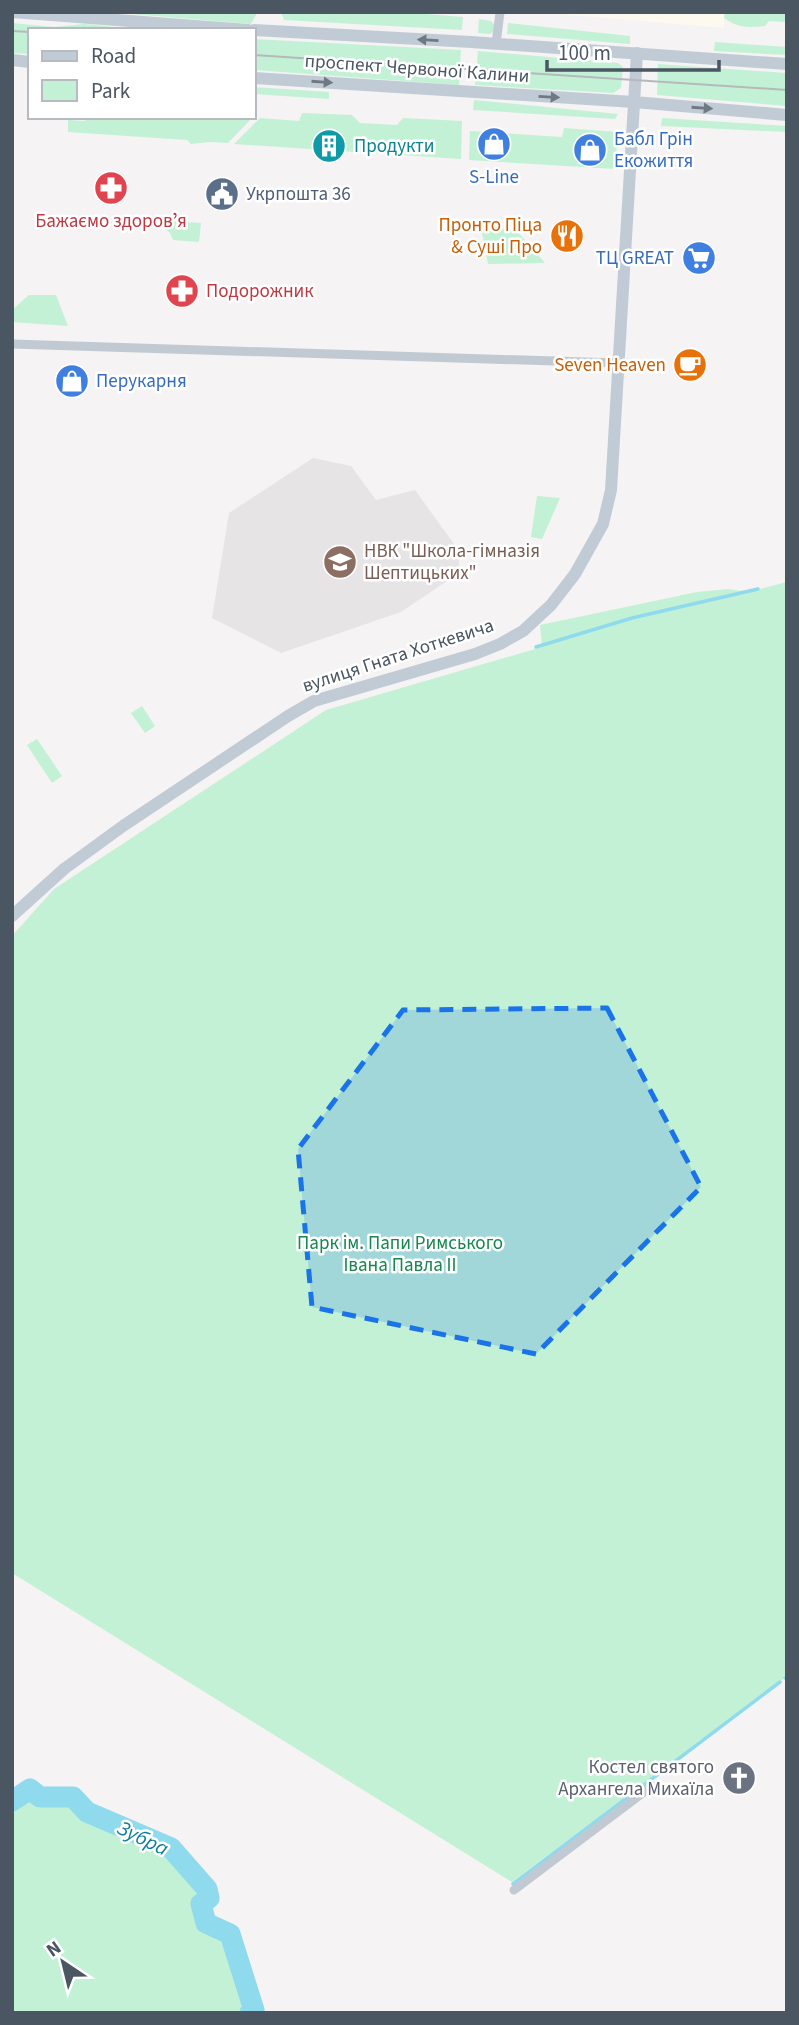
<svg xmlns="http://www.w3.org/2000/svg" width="799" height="2025" viewBox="0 0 799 2025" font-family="'Source Sans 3',sans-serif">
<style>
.commercial{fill:#fdf9ef}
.education{fill:#e6e4e5}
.green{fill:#c3f1d5}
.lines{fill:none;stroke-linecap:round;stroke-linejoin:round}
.stream{stroke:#90daee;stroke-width:3.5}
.river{stroke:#90daee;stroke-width:21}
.street{stroke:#c1cad2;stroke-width:9}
.secondary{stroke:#c1cbd6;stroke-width:12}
.tram{stroke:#b5b8bd;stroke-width:2}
.oneway{fill:#6e7984}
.marked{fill:#1a73e8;fill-opacity:0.2;stroke:#1a73e8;stroke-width:5;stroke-dasharray:14 9;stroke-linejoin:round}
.labels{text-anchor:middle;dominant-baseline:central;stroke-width:5;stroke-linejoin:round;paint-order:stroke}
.street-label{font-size:19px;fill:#4a5661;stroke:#fff}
.shop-label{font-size:19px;fill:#366cbe;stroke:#fff;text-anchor:start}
.culture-label{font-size:19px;fill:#0d838f;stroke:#fff;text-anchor:start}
.service-label{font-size:19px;fill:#4e5e75;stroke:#fff;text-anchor:start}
.health-label{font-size:19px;fill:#be3a42;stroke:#fff}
.food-label{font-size:19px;fill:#c56008;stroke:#fff;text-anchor:end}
.education-label{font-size:19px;fill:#785e54;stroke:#fff;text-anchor:start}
.park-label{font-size:19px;fill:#17864f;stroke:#fff}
.worship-label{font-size:19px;fill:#5b616d;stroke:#fff;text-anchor:end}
.water-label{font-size:21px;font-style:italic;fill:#0c7c9b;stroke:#fff}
</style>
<rect width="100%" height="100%" fill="#f5f3f3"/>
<!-- commercial -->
<path class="commercial" d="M536 12H724V28Z"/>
<!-- education -->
<path class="education" d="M313 458 351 466 376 500 415 490 459 551V573L401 612 281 653 212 618 229 513Z"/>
<!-- green -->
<g class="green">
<path d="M108 12H256V15L251 24Z"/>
<path d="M281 12H402L463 17 462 30 284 20Z"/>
<path d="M725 12H787V22L769 21 765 26C748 28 738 28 724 18Z"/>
<path d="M479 19 491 21 494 24V31L490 34 478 33Z"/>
<path d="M12 23 54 27 84 24 149 30H30V54L12 53Z"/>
<path d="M508 23 630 36V44L507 34Z"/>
<path d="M254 39 461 50 459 85 254 70Z"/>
<path d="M715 42 787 47V55L714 51Z"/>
<path d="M478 51 618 63 623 67 621 88 613 93 475 85Z"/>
<path d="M658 64 787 73V106L657 95Z"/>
<path d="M254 87 329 92V99L254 94Z"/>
<path d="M474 100 618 114 615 119 473 110Z"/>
<path d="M302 113 352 115 360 123 397 125 403 118 462 121 461 159 234 144 260 118 299 121Z"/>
<path d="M85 117H253L228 143 210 142 191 144 187 140 68 132V120L85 121Z"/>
<path d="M662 118 787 126V132L661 126Z"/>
<path d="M564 128 618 132 615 169 469 160 470 131 562 137Z"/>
<path d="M164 221 201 223 199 242 173 240 170 233 164 228Z"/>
<path d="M481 228 516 230 545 263 488 264Z"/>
<path d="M29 295H56L68 326 12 322V310Z"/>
<path d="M537 496 560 498 542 539 531 537Z"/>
<path d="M787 582V1676L512 1882 12 1573V936L54 889 326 710 542 647 540 625 697 592 728 589 748 592Z"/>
<path d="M142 706 155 726 145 733 131 713Z"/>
<path d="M37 739 62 776 52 783 27 745Z"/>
<path d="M30 1789 40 1797H73L87 1812 171 1848 207 1889 209 1898 201 1904 206 1923 230 1934 254 2010 250 2013H12V1801Z"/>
</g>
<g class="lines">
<!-- stream -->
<g class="stream">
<path d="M536 647 632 618 758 589"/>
<path d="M785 1678 787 1677"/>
<path d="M513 1884 780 1682"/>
</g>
<!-- river -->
<path class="river" d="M12 1801 30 1789 40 1797H73L87 1812 171 1848 207 1889 209 1898 201 1904 206 1923 230 1934 254 2010 250 2013"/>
<!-- street -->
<g class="street">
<path d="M496 44 500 12"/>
<path d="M12 344 617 363"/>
<path d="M514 1890 652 1786"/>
</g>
<!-- secondary -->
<g class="secondary">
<path d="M12 12 248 30"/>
<path d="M254 30 471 42 787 64"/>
<path d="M12 60 30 62"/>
<path d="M254 78 634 102 787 115"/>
<path d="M12 916 64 869 123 826 288 716 314 701 475 654 500 644 523 631 551 605 575 574 603 524 611 490 637 53"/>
</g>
<!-- tram -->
<g class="tram">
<path d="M12 31 30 32"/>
<path d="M254 55 787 90"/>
</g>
</g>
<!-- one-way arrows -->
<defs><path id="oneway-solid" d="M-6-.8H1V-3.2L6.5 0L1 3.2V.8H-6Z" transform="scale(1.75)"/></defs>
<g class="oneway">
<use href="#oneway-solid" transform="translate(428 40) rotate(-177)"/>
<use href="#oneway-solid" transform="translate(322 82) rotate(4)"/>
<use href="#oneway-solid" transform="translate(549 97) rotate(3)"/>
<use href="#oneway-solid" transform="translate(702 108) rotate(4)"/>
</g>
<!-- marked area -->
<path class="marked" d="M607 1008 701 1187 536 1354 312 1307 298 1149 403 1010Z"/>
<!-- icons -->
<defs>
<g id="shop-disc" transform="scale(1.75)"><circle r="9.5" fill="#3f7fe0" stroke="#fff"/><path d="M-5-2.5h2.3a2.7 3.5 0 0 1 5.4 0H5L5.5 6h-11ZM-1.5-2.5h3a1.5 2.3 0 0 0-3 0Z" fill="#fff"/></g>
<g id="building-disc" transform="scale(1.75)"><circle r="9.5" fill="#0f9aa8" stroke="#fff"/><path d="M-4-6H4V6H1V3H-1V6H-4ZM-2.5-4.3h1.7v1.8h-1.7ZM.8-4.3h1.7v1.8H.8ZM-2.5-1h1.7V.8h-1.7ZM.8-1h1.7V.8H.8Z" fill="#fff"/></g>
<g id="pharmacy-disc" transform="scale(1.75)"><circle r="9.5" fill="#e0444e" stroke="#fff"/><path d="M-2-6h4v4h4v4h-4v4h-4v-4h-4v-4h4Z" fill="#fff"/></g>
<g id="civic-disc" transform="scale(1.75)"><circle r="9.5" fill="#5c6f8a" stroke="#fff"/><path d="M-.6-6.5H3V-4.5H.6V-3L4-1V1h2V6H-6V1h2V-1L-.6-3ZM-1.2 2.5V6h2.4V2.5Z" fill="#fff"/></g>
<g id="restaurant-disc" transform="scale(1.75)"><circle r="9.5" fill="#e8710a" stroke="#fff"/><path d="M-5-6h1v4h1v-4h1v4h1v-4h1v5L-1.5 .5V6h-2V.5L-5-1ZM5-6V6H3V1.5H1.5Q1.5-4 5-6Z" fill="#fff"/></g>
<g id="supermarket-disc" transform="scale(1.75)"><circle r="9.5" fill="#3f7fe0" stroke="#fff"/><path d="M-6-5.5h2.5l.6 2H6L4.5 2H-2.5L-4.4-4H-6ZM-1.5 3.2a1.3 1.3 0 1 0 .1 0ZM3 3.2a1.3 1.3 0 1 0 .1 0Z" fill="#fff"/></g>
<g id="cafe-disc" transform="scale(1.75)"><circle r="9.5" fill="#e8710a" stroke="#fff"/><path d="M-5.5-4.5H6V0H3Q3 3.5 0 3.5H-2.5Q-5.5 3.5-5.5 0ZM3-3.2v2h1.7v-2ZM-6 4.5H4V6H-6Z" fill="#fff"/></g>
<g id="school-disc" transform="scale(1.75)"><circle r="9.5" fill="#8d6e63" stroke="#fff"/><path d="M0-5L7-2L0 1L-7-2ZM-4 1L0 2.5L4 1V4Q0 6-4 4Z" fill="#fff"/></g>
<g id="church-disc" transform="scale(1.75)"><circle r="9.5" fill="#6b7280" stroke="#fff"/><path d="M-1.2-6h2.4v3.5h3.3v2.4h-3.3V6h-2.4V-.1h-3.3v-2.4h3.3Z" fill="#fff"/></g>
</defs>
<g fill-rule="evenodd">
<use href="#shop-disc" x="494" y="144"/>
<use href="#building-disc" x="329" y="146"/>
<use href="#shop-disc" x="590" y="150"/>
<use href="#pharmacy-disc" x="111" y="188"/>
<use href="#civic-disc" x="222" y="194"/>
<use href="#restaurant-disc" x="567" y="236"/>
<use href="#supermarket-disc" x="699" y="258"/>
<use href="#pharmacy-disc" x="182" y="291"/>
<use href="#cafe-disc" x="690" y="365"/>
<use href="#shop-disc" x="72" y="381"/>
<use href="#school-disc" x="340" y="562"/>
<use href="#church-disc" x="739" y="1778"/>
</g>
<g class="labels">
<!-- street labels -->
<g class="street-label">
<text transform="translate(417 69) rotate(4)">проспект Червоної Калини</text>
<text transform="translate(398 656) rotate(-18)">вулиця Гната Хоткевича</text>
</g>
<!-- shop labels -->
<g class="shop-label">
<text x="614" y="139">Бабл Грін<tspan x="614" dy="22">Eкожиття</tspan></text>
<text x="494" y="177" text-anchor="middle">S-Line</text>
<text x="674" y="258" text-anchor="end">ТЦ GREAT</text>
<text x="96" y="381">Перукарня</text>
</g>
<!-- culture labels -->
<g class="culture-label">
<text x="354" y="146">Продукти</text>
</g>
<!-- service labels -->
<g class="service-label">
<text x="246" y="194">Укрпошта 36</text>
</g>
<!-- health labels -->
<g class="health-label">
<text x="111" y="221">Бажаємо здоровʼя</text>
<text x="206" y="291" text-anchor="start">Подорожник</text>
</g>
<!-- food labels -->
<g class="food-label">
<text x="542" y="225">Пронто Піца<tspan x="542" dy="22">&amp; Суші Про</tspan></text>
<text x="666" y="365">Seven Heaven</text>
</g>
<!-- education labels -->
<g class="education-label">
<text x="364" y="551">НВК "Школа-гімназія<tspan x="364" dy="22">Шептицьких"</tspan></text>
</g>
<!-- park labels -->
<g class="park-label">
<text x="400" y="1243">Парк ім. Папи Римського<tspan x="400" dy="22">Івана Павла ІІ</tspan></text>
</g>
<!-- worship labels -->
<g class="worship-label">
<text x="714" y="1767">Костел святого<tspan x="714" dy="22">Архангела Михаїла</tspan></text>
</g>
<!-- water labels -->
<g class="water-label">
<text transform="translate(143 1838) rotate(26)">Зубра</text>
</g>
</g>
<!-- border -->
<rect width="799" height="2025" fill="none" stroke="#4a5661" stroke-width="28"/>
<!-- legend -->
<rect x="28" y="28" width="228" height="91" fill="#ffffff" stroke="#b7bbc0" stroke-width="2"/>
<rect x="42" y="51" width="35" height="10" fill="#c1cbd6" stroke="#b7bbc0" stroke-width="2"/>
<text x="91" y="63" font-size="21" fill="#4a5661">Road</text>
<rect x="42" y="80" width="35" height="21" fill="#c3f1d5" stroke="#b7bbc0" stroke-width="2"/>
<text x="91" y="98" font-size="21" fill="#4a5661">Park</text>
<!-- north arrow -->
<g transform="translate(63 1962) rotate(325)" stroke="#ffffff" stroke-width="5" paint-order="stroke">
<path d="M0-5L12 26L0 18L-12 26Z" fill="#4a5661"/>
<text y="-10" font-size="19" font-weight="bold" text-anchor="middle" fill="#4a5661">N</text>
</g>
<!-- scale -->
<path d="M547 60v10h172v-10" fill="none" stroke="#4a5661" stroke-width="3.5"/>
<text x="558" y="60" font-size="21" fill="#4a5661" stroke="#ffffff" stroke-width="5" paint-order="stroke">100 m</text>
</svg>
